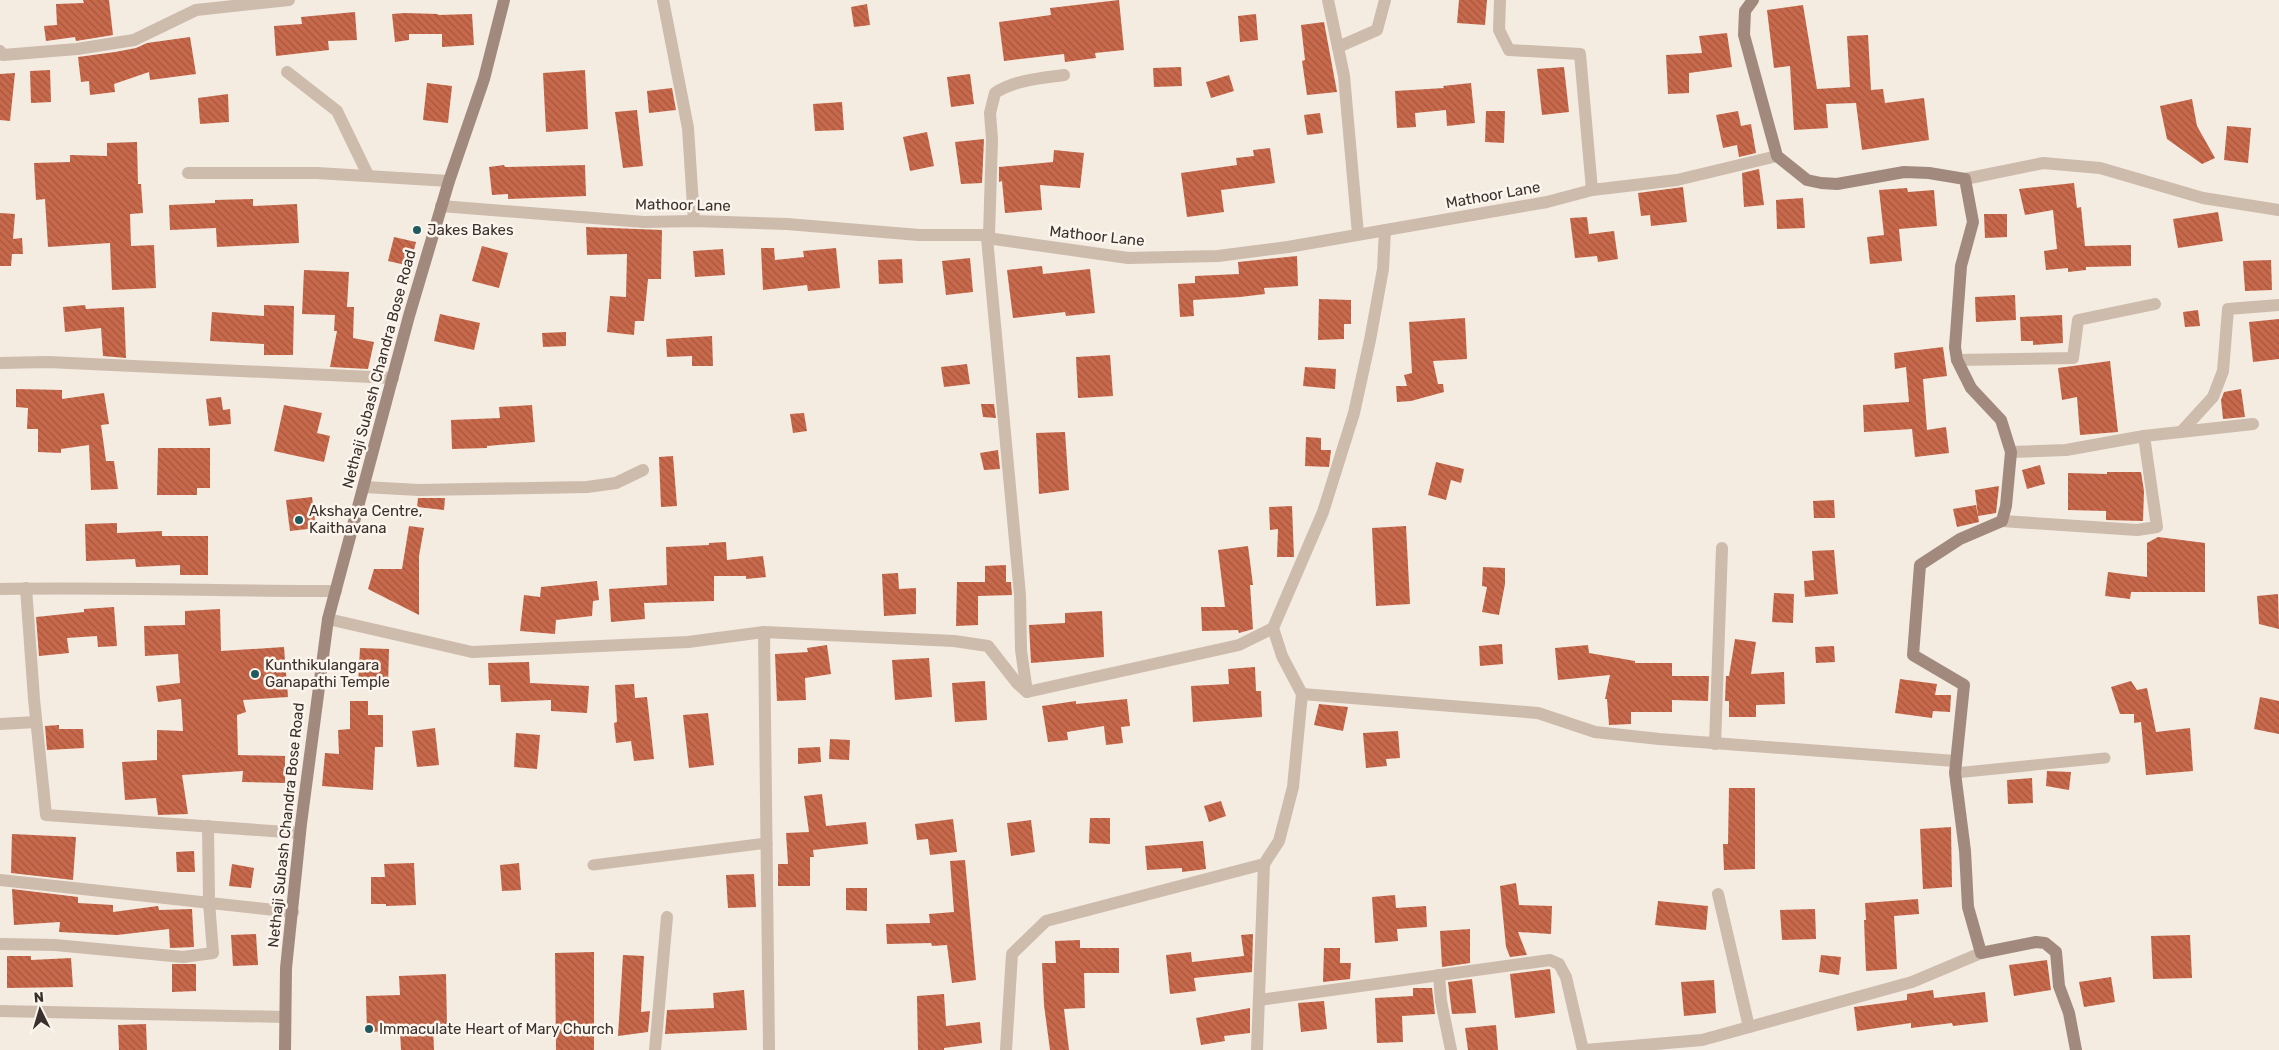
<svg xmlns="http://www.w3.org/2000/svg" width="2279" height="1050" viewBox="0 0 2279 1050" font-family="Rubik,sans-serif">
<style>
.building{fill:url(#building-back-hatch)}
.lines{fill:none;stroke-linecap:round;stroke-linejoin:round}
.lane{stroke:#cdbbac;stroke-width:11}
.street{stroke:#cdbbac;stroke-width:12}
.secondary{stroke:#a18a7d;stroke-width:12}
.poi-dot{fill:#1f5a5e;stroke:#fbf5ee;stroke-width:2}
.labels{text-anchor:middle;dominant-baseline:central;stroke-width:5;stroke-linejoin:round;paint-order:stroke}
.street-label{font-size:15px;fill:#3b302b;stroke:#fbf5ee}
.poi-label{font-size:15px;fill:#3b302b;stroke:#fbf5ee;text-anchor:start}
</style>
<defs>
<pattern id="building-back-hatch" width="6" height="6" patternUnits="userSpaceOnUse" patternTransform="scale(1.25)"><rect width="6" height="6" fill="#c8694b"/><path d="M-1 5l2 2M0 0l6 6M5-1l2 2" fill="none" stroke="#a4573f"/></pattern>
</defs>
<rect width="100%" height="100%" fill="#f4ebe1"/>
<!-- building -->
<g class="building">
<path d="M83 0H109L113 35 76 41 75 37 46 41 44 26 57 25 56 4 84 3Z"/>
<path d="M1119 0 1124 50 1095 53 1096 58 1065 62 1064 54 1004 61 999 22 1051 15 1050 8Z"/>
<path d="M1459 0H1487L1485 25 1457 23Z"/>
<path d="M867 4 870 25 854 27 851 7Z"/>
<path d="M1803 5 1817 89 1850 87 1847 36 1868 35 1871 90 1883 89 1885 103 1924 98 1929 140 1862 150 1856 103 1826 104 1828 128 1794 130 1790 66 1774 68 1767 10Z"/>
<path d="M355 12 357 40 328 41 329 50 276 56 274 26 302 24 301 17Z"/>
<path d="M405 13 438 14V15L472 14 474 45 442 47V34H409V40L395 42 392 14Z"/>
<path d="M1256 14 1258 40 1240 42 1238 16Z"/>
<path d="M1324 22 1337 92 1307 95 1302 61 1305 60 1301 25Z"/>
<path d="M1727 33 1732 67 1689 73V93L1668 94 1666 55 1702 53 1699 36Z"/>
<path d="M190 37 196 74 150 80 149 72 114 84 115 92 90 95 89 81 81 82 78 57 115 52 136 48 147 43Z"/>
<path d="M1181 67 1182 86 1154 87 1153 68Z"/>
<path d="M1564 67 1569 112 1542 115 1537 69Z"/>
<path d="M50 70 51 102 31 103 30 71Z"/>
<path d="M585 70 588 129 546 132 543 73Z"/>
<path d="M15 73 10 121 0 120V74Z"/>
<path d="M970 74 974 104 951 107 947 77Z"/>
<path d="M1229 75 1234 91 1211 98 1206 82Z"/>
<path d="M427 83 452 86 448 123 423 120Z"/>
<path d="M1471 83 1475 123 1447 126 1446 110 1415 113 1416 127 1397 128 1395 91 1444 88 1443 86Z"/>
<path d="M672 88 676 110 649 113 647 91Z"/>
<path d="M228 94 229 122 200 124 198 98Z"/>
<path d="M2192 99 2197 126 2215 158 2202 164 2167 139 2160 106Z"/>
<path d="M842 102 844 130 815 131 813 104Z"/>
<path d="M637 110 643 166 623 168 615 112Z"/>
<path d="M1486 111H1505L1504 143 1485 142Z"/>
<path d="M1738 111 1741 126 1751 124 1756 153 1739 157 1737 145 1723 148 1716 115Z"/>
<path d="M1320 113 1323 133 1307 135 1304 115Z"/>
<path d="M2227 126 2251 128 2248 163 2224 160Z"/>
<path d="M927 132 934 166 910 171 903 137Z"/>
<path d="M984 139 982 183 961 184 955 142Z"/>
<path d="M137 142 138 184H141L143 213 130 214 131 246 154 245 156 288 112 290 110 243 48 247 45 199 36 200 34 163 70 162V155L107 156V143Z"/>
<path d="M1270 148 1275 183 1221 190 1224 212 1187 217 1181 173 1237 165 1236 158 1254 156 1253 150Z"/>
<path d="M1054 150 1084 153 1080 188 1040 185 1042 210 1005 213 1002 181 999 182V167L1053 162Z"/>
<path d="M504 165 505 167 585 165 586 196 508 199V194L492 195 489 167Z"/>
<path d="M1759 169 1764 205 1744 207 1742 173Z"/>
<path d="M2074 183 2077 208 2081 207 2085 246 2131 245V266L2086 267V270L2068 272V268L2046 270 2044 251 2057 249 2053 210 2025 215 2019 189Z"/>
<path d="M1683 187 1687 222 1651 226 1650 215 1641 216 1638 193Z"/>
<path d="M1907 188 1908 192 1934 190 1937 226 1899 229 1902 261 1870 264 1867 237 1884 235 1879 190Z"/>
<path d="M1803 198 1805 228 1777 229 1776 200Z"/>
<path d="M253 199V206L297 204 299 243 217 247 216 228 170 230 169 205 215 203V200Z"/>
<path d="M2218 212 2223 241 2178 248 2173 219Z"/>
<path d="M0 213 15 214 13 239 22 238 23 254H12L11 266H0Z"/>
<path d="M1984 214H2007V237L1985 238Z"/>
<path d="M1587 217 1589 234 1614 231 1618 259 1598 262 1597 256 1575 258 1570 218Z"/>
<path d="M586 227 662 230 661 279H648L644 321H635L634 335 607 332 610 296 626 297 627 254 587 255Z"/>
<path d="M394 237 416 242 410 266 388 261Z"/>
<path d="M482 246 508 253 499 288 472 281Z"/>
<path d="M761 248H774L775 260 804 257 803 251 836 248 840 288 808 291 807 285 763 290Z"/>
<path d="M723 249 725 275 695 277 693 251Z"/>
<path d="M1297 256 1298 286 1264 288 1265 294 1240 297 1193 300 1194 316 1180 317 1178 284 1195 283V276L1239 274 1238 262Z"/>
<path d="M970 258 973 292 946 295 942 261Z"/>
<path d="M902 259 903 283 879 284 878 260Z"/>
<path d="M2271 260 2272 290 2245 291 2243 261Z"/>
<path d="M1042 266 1043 274 1090 269 1095 313 1066 316 1065 312 1013 318 1007 270Z"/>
<path d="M304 270 349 272 347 307H354L353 338 374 342 368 369 330 367 337 331H334L335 315 302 314Z"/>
<path d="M2015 295 2016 320 1976 322 1975 297Z"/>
<path d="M1319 299 1351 300V324H1344V339L1318 340Z"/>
<path d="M85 305 86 309 124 307 126 358 103 356 101 328 65 332 63 307Z"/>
<path d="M264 305 294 306 293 355H264V344L210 341 212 312 264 316Z"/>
<path d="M2198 310 2200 326 2185 327 2183 312Z"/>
<path d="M440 314 480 323 474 350 434 341Z"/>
<path d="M2062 315 2063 343 2033 345V341H2021L2020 317Z"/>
<path d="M1465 318 1467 359 1433 361 1438 384H1443L1444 392 1411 401 1397 402 1396 386H1407L1404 375 1412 373 1409 322Z"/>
<path d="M2279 319V359L2253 362 2249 322Z"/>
<path d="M566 332V346L543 347 542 333Z"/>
<path d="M712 336 713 366H692V356L667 357 666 339Z"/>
<path d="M1943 347 1947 376 1923 379 1927 430 1946 427 1949 453 1915 457 1912 429 1864 432 1863 405 1909 402 1906 367 1895 369 1894 353Z"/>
<path d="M1110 355 1113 396 1078 398 1076 357Z"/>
<path d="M2110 361 2118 432 2080 435 2077 397 2062 400 2058 368Z"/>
<path d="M967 364 970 384 944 387 941 367Z"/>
<path d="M1305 367 1336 369 1335 389 1303 386Z"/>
<path d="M16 389 62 390V399L104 393 109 424 101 425 106 461H114L118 489 91 490 89 445 61 449V453L38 452V429H27L28 408 16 407Z"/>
<path d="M2241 389 2245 417 2223 419 2221 400 2224 392Z"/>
<path d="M221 397 223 410 230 409 231 424 209 426 206 399Z"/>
<path d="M981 404H994L996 418 983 417Z"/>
<path d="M284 405 322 413 317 433 330 436 324 462 274 451Z"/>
<path d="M532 405 535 442 487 446V448L452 449 451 420 500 418 499 407Z"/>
<path d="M804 413 807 431 793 433 790 414Z"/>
<path d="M1065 432 1069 490 1039 494 1036 433Z"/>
<path d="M1306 437 1321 438V450H1331L1329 467 1305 466Z"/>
<path d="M158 448H210V488H197V495H157Z"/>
<path d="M998 450 1000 469 984 470 980 453Z"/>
<path d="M673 456 677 506 661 507 659 457Z"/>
<path d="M1436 462 1464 469 1461 483 1451 480 1446 500 1428 495Z"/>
<path d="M2040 465 2045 484 2027 489 2022 470Z"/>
<path d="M2107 472H2141L2144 491 2143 521 2106 520V511L2068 510V473L2107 474Z"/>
<path d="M1999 486 1996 513 1978 516 1975 490Z"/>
<path d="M312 497 316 528 290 531 286 500Z"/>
<path d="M418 498H445L444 510 417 507Z"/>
<path d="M1834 500 1835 518H1814L1813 501Z"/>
<path d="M1976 505 1979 522 1957 527 1953 509Z"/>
<path d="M1292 506 1294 557H1277L1278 529 1270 530 1269 507Z"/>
<path d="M117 523V533L162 531V536H208V575H180V565L136 567 135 559 86 561 85 524Z"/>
<path d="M409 526 424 528 419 556V615L368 589 374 569H402Z"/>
<path d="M1406 526 1410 604 1376 606 1372 528Z"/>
<path d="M2158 537 2205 543V592H2131L2130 599 2105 596 2108 572 2147 577V543Z"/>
<path d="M726 542 727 560 763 556 766 577 746 579V576H714V601L644 603 645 619 611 622 609 589 667 585 666 547 709 545V543Z"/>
<path d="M1248 546 1253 585H1250L1253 629 1239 633 1238 630 1202 631 1201 607H1225L1218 550Z"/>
<path d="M1834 550 1838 594 1805 597 1804 581 1814 580 1812 551Z"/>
<path d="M1006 565V582H1011L1012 595 978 596V625L956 626 957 582H985V566Z"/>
<path d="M1483 567 1505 568V584L1499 615 1482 612 1487 587 1482 586Z"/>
<path d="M898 573 899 589 916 588V614L884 616 882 574Z"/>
<path d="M597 581 599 600 593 601 592 616 556 620 555 634 520 631 524 595 540 597 541 587Z"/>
<path d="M1774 593 1794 594 1793 623 1772 622Z"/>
<path d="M2278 594 2279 629 2259 624 2257 596Z"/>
<path d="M114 607 117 646 98 647 97 636 67 638 69 653 39 656 36 617 84 612V609Z"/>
<path d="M220 609 221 651 284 647 288 697 243 700 246 712 237 715 238 755 285 756V783L242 782 243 771 182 775 188 814 158 815 156 798 125 800 122 762 157 760V730L183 731 181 699 158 702 156 686 180 683 178 654 145 656 144 626 185 625V611Z"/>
<path d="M1102 611 1104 657 1031 663 1029 625 1065 623V613Z"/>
<path d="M1735 639 1756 642 1751 674 1784 672 1785 704 1756 705V717H1729V701H1725L1726 676H1729Z"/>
<path d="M1502 644 1503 664 1480 666 1479 646Z"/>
<path d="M827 645 831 674 805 678 806 700 777 701 775 654 808 652 807 648Z"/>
<path d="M1588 645 1589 653 1635 661V663H1672V676H1709L1708 701 1672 700V712H1631V724L1609 725 1607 699H1605L1610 675 1558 680 1555 648Z"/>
<path d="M1834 646 1835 662 1816 663 1815 647Z"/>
<path d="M360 648 389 649 388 687 358 686Z"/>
<path d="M929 658 932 697 895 700 892 660Z"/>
<path d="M529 662 530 683 589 686 587 713 551 711V700L501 702 500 685H489L488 663Z"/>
<path d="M1255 667 1256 691H1261L1262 717 1193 722 1191 686 1229 684 1228 669Z"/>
<path d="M1900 679 1937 684 1935 695H1951L1950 712 1933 711 1932 718 1895 713Z"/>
<path d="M985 681 987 720 955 722 952 683Z"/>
<path d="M2131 681 2137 690 2147 688 2156 732 2190 728 2193 771 2146 775 2141 722 2134 723V714H2120L2111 687Z"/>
<path d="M634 684 635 698 647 697 654 759 634 761 631 741 616 743 614 723 617 722 615 685Z"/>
<path d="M2260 697 2279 701V734L2254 729Z"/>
<path d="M1127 699 1130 726 1121 727 1123 743 1106 745 1104 726 1067 732 1068 740 1048 742 1042 706 1076 701V704Z"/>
<path d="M350 701H368V715H383V747H375L373 790 322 786 325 753 339 754 338 730 350 729Z"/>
<path d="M1319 704 1348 707 1343 731 1314 725Z"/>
<path d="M708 713 714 765 689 768 683 715Z"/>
<path d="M59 725V729H83L84 748 47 750 45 726Z"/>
<path d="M435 728 439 765 417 767 412 731Z"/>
<path d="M1398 731 1400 758 1386 759 1387 766 1366 768 1363 733Z"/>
<path d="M516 733 540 735 537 769 514 767Z"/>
<path d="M830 739 850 740 849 760 829 759Z"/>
<path d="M820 747 821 762 798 764V748Z"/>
<path d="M2047 771 2071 772 2069 790 2046 786Z"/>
<path d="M2032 778 2033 803 2008 804 2007 780Z"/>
<path d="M1729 788H1755V869L1724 870 1723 844H1728Z"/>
<path d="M822 794 826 826 866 822 868 844 813 850 814 857H810V886H778V864H788L786 833 809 832 804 796Z"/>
<path d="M1221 801 1226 816 1209 822 1204 806Z"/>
<path d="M1090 818H1110V844L1089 843Z"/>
<path d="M953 819 957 852 930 855 928 839 917 840 915 824Z"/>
<path d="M1031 820 1035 852 1011 856 1007 823Z"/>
<path d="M1951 827 1952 887 1923 889 1920 829Z"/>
<path d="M12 834 76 837 73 880 11 873Z"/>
<path d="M1203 841 1206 869 1182 872V868L1147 870 1145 846Z"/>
<path d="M194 851 195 872H177L176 852Z"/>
<path d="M965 860 976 980 952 983 947 945 932 946 931 943 887 944 886 924 930 923 929 914 954 912 950 861Z"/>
<path d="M414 863 416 905 386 906V904H371V877H385L384 864Z"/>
<path d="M519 863 521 890 502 891 500 865Z"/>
<path d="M232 864 254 868 251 888 229 886Z"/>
<path d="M754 874 756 907 728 908 726 875Z"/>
<path d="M1516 883 1519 905 1552 906 1551 934 1518 932 1527 955 1510 957 1506 947 1500 886Z"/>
<path d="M846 888H867V911L846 910Z"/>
<path d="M12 889 78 897V903L113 905V912L158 906 159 910 192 909 194 947 170 948 169 929 117 935 59 932 60 922 14 925Z"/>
<path d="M1395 895 1396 908 1426 906 1427 927 1397 929 1398 941 1375 943 1372 897Z"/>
<path d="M1918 899 1919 914 1894 916 1897 969 1866 971 1864 920H1866L1865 903Z"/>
<path d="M1658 901 1708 906 1706 930 1655 925Z"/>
<path d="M1815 909 1816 939 1782 940 1780 910Z"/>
<path d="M1470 929V963L1442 967 1440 931Z"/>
<path d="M256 934 258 965 233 966 231 935Z"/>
<path d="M1253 934 1252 972 1194 978 1196 991 1170 994 1166 955 1191 952 1192 962 1244 956 1241 935Z"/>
<path d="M2190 935 2192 978 2153 979 2151 936Z"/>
<path d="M1080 940V948H1119V973H1084L1085 1008 1064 1009 1069 1050H1050L1044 1005 1042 963H1056L1055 941Z"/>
<path d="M1324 948H1340V963H1351L1350 979 1323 982Z"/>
<path d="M594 952V1050H556L555 953Z"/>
<path d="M623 955 644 956 641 1012 650 1011 648 1032 618 1036Z"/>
<path d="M1821 955 1841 957 1839 975 1819 972Z"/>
<path d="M7 956H31V960L71 958 73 987 7 988Z"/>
<path d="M2047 960 2051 990 2014 996 2009 965Z"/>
<path d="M172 964H196V991L172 992Z"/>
<path d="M1550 969 1555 1013 1515 1018 1510 974Z"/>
<path d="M446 974 447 1025 433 1026 434 1050H401L400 1031 367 1032 366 996 400 995 399 976Z"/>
<path d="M2111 977 2115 1002 2084 1007 2079 982Z"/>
<path d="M1472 979 1476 1013 1452 1014 1448 982Z"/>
<path d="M1714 980 1716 1013 1684 1016 1681 982Z"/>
<path d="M1413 988H1432L1435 1014 1402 1016 1403 1042 1377 1043 1375 998 1413 996Z"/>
<path d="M744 990 747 1030 665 1034 667 1010 714 1008 713 993Z"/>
<path d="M1933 990 1934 998 1985 992 1988 1022 1953 1026 1952 1023 1911 1028V1023L1857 1031 1854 1007 1907 1000V994Z"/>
<path d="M944 994 946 1026 980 1022 982 1043 944 1048V1050H918L917 996Z"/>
<path d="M1324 1001 1327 1029 1301 1032 1298 1003Z"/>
<path d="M1250 1008V1033L1224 1036 1225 1041 1201 1045 1196 1018Z"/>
<path d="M146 1024 147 1050H119L118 1025Z"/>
<path d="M1496 1025 1498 1050H1468L1465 1028Z"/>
</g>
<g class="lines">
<!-- lane -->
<g class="lane">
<path d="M1955 773 2105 758"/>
<path d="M593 865 767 843"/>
</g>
<!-- street -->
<g class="street">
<path d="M663 0 688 128 694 221"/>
<path d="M1328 0 1344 76 1358 234"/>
<path d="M1500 0 1499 30 1509 50 1580 54 1592 190"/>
<path d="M1338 47 1377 30 1385 0"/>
<path d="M0 51 3 55 77 49 134 40 196 10 289 0"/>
<path d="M287 72 337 111 368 175"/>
<path d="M188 173H317L449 181"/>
<path d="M1965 179 2043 163 2100 168 2203 198 2279 210"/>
<path d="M441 206 644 222 694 221 787 224 919 235H989L987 238 1128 258 1218 256 1288 247 1547 202 1592 190 1677 180 1777 156"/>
<path d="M989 235 992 139 990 113 995 93C1015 80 1041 78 1064 75"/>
<path d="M987 238 1020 595 1021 650 1027 692"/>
<path d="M1957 360 2073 358 2078 320 2155 304"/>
<path d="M0 363 48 362 393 378"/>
<path d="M2181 432 2213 397 2223 371 2228 309 2279 305"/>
<path d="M2011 452 2066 450 2144 436"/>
<path d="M364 487 419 490 587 487 616 483 643 470"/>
<path d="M2002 521 2137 530 2157 527 2144 436 2253 424"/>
<path d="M26 588 34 699 46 815 300 833"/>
<path d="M0 589C112 587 224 591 336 591"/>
<path d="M328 619 472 652 688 642 764 632 954 641 988 646 1017 683 1027 692 1239 645 1273 628"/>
<path d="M764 632 769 1050"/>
<path d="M1302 694 1538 713 1595 732 1659 739 1955 761"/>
<path d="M0 724 36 722"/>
<path d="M1715 744 1722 548"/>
<path d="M0 880 293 912"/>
<path d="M1718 894 1749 1027"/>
<path d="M1 944 55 945 183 957 213 953 209 902 208 826"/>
<path d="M1439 975 1441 1001 1451 1050"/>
<path d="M1259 1000 1550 960 1559 964 1566 977 1583 1050"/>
<path d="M0 1011 285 1017"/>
<path d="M655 1050 667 917"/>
<path d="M1006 1050 1012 954 1046 921 1264 864 1279 841 1293 787 1302 694 1282 656 1273 628 1323 512 1354 413 1370 340 1383 269 1385 230"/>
<path d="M1257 1050 1264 864"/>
<path d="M1585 1050 1702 1040 1912 982 1981 953"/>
</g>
<!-- secondary -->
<g class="secondary">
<path d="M1753 0 1745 11 1744 35 1777 156 1807 180 1821 183 1837 184 1904 172 1929 173 1965 179 1973 222 1961 266 1955 347 1957 360 1971 388 2001 420 2011 452 2006 506 2002 521 1960 539 1920 565 1913 655 1964 685 1955 773 1965 851 1968 907 1981 953 2036 942 2045 943 2056 952 2059 986 2069 1013 2076 1050"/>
<path d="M285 1050 286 968 301 824 328 619 409 316 449 181 484 79 504 0"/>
</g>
</g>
<!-- markers -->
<g class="poi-dot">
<circle cx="417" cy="230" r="5"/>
<circle cx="299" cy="520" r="5"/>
<circle cx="255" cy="674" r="5"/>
<circle cx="369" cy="1029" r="5"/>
</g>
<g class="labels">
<!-- street labels -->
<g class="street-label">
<text transform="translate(1493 195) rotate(-10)">Mathoor Lane</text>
<text transform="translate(683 205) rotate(1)">Mathoor Lane</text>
<text transform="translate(1097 236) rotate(6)">Mathoor Lane</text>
<text transform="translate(379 369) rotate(-75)">Nethaji Subash Chandra Bose Road</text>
<text transform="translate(286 825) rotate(-84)">Nethaji Subash Chandra Bose Road</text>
</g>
<!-- poi labels -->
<g class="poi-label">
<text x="427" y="230">Jakes Bakes</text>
<text x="309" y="511">Akshaya Centre,<tspan x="309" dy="17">Kaithavana</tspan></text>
<text x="265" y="665">Kunthikulangara<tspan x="265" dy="17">Ganapathi Temple</tspan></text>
<text x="379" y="1029">Immaculate Heart of Mary Church</text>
</g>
</g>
<!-- north arrow -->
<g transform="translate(40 1010) rotate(355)" stroke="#fbf5ee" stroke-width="4" paint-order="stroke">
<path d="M0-4L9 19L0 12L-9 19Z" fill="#3b302b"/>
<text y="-8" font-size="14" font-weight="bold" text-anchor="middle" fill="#3b302b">N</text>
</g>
</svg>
